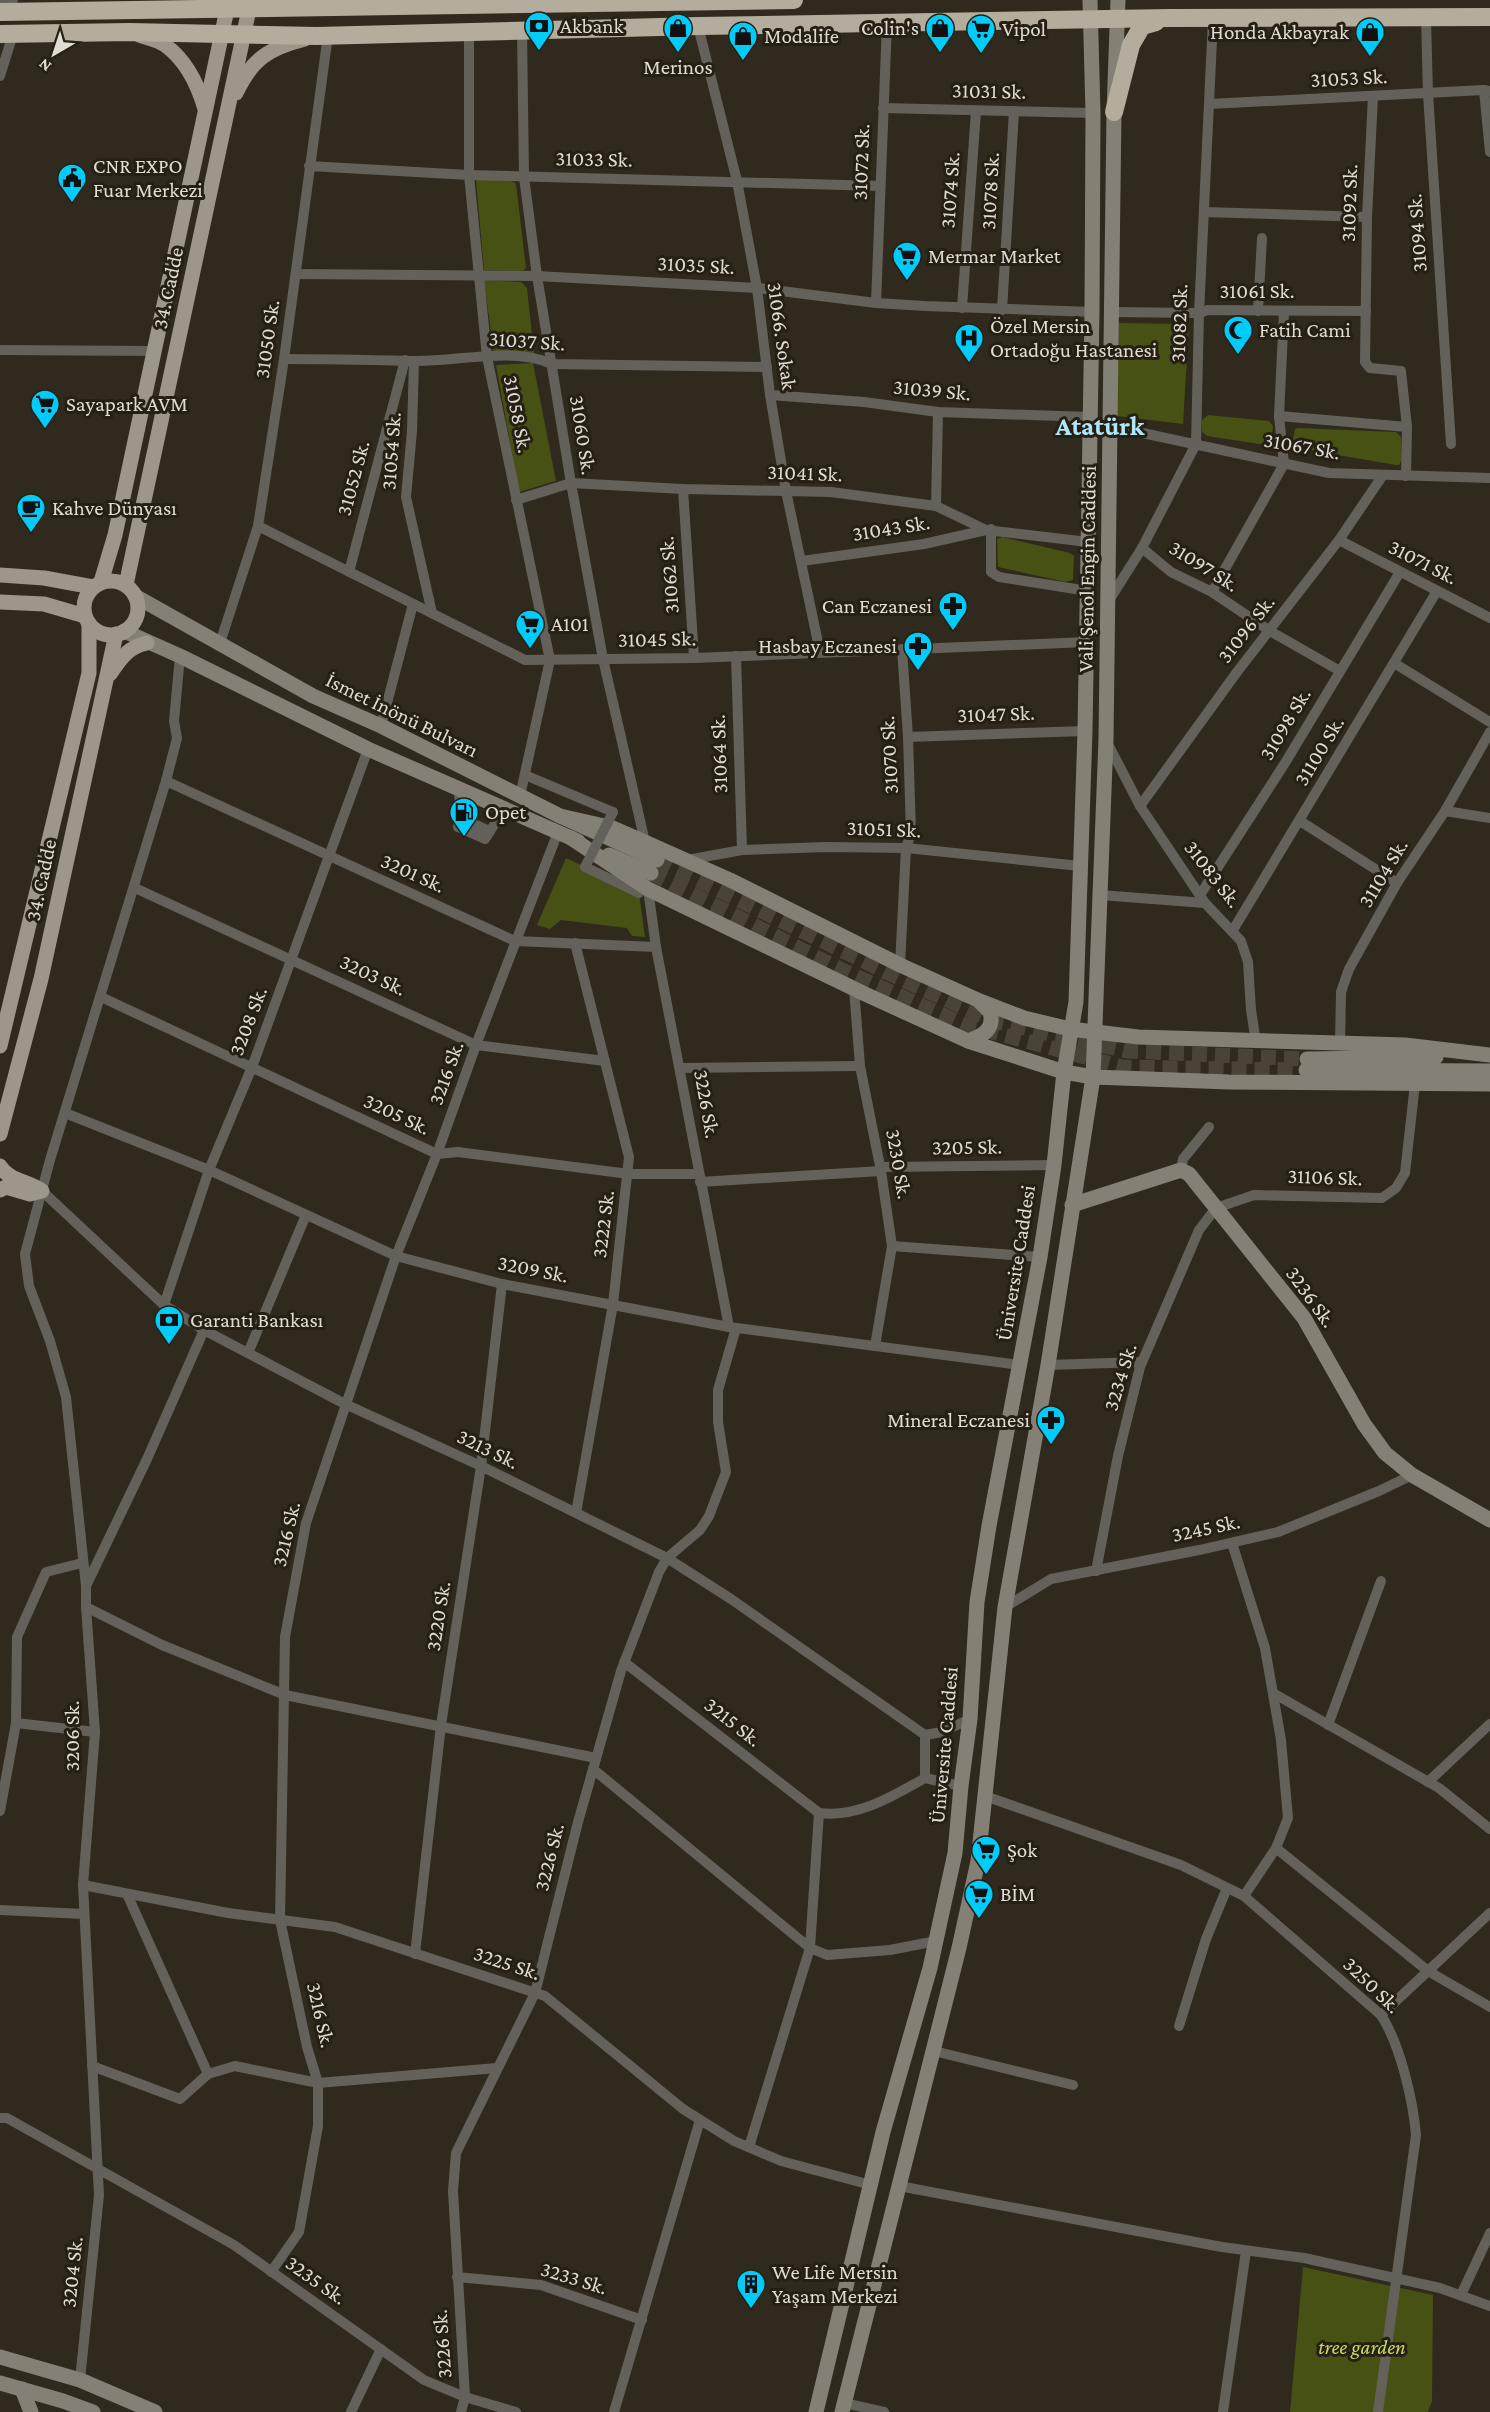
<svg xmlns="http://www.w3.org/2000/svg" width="1490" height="2412" viewBox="0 0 1490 2412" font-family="'Crimson Pro',serif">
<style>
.green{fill:#475114}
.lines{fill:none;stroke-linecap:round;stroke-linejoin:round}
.secondary-tunnel{stroke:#4a4438;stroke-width:15;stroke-dasharray:15 8;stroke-linecap:butt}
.street{stroke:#64615b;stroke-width:10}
.secondary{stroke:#848076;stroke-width:15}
.primary{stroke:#9d978b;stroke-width:15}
.highway{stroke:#b4ad9d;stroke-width:18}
.street-bridge{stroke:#64615b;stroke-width:10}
.labels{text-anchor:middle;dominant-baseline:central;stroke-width:6;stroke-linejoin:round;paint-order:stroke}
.poi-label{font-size:21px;fill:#e0dcd4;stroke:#262014;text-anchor:start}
.street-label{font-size:21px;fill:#e0dcd4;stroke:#262014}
.park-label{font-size:21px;font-style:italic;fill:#c4d961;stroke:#262014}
.district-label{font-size:27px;font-weight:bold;fill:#b1e6f9;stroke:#262014}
</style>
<rect width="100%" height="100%" fill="#30291d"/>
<!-- green -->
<g class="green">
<path d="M476 180H511L516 184 526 268 523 271 484 270Z"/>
<path d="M484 280 521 282 527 288 534 353 494 354Z"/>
<path d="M1119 323 1189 324 1183 424 1117 416Z"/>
<path d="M533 363 556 481 519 492 496 365Z"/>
<path d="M1208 415 1269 421 1273 426 1271 442 1266 445 1207 436 1202 432V420Z"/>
<path d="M1298 428 1396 432 1401 437 1402 459 1399 465H1396L1297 448 1292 444 1295 429Z"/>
<path d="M1002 537 1070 553 1074 556 1073 580 1065 582 998 567 997 539Z"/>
<path d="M566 858 639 893 645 937 632 936 627 928 561 920 550 929 537 925Z"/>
<path d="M1303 2267 1433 2295 1432 2401 1428 2412H1290Z"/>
</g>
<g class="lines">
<!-- secondary-tunnel -->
<g class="secondary-tunnel">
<path d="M657 860 888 973 993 1021 1127 1051 1307 1059"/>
<path d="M651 873 842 970 963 1024 1122 1067 1306 1070"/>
</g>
<!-- street -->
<g class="street">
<path d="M0 0H13"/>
<path d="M1426 18 1428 94 1451 444"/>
<path d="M698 26 737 181 757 288 770 395 786 491 820 652"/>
<path d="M522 30 524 177 537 276 571 483 603 659 645 842"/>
<path d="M469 33V175L487 357 550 660 520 796"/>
<path d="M0 76 13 34"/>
<path d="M1484 90 1490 152"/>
<path d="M1373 96 1367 217 1365 362 1370 368 1401 371 1407 427 1406 476"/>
<path d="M1209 104 1484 90 1490 91"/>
<path d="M883 108 1093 113"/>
<path d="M309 166 469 175 880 186"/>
<path d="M1204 212 1367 217"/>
<path d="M296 274 537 276 757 288 876 303 925 306 1092 312"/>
<path d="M876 303 887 23"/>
<path d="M962 308 976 111"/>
<path d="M1002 310 1014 111"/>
<path d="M1258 311 1262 238"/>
<path d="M1112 312 1199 313 1208 310 1366 311"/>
<path d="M0 350 154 351"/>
<path d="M284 359C328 359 371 360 414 361 457 362 513 346 552 364L767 367"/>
<path d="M414 361 412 431 406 497 432 613"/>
<path d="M770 395 864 402 938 412 1090 417"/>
<path d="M1279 416 1407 427"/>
<path d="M1110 426 1329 473 1490 478"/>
<path d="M683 489 694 658"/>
<path d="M516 500 571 483 683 489 831 492 936 506 986 530 1088 542"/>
<path d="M936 506 938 412"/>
<path d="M258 526 525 660 694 658 1087 642"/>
<path d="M991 529V572L999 577 1088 591"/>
<path d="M1339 540 1490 618"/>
<path d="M1142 548 1171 572 1212 592 1270 631 1340 671"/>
<path d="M802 561 924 544 986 530"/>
<path d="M349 572 405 360"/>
<path d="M1212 592 1284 464 1279 416 1284 311"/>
<path d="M1108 602 1142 548 1196 444 1199 313 1213 19"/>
<path d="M220 643 258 526 284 359 328 35"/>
<path d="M736 656 742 850"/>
<path d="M1394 663 1490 722"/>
<path d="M381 726 413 604"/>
<path d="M908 737 1085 731"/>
<path d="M1107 742 1140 806 1205 903 1241 941 1248 962 1251 1010 1256 1042"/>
<path d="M525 775 613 812"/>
<path d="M166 781 515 941 656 947"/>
<path d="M459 789 460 818 458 827 485 839 490 831"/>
<path d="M1140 806 1237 672 1339 540 1383 475"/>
<path d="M1445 811 1490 818"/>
<path d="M460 818 490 831 505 809"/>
<path d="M1300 821 1397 883"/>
<path d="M687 860 742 850 826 847 906 848 1080 866"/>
<path d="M585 867 639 893"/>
<path d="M135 888 476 1045 605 1061"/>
<path d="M648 889 656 947 729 1327"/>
<path d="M1100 895 1205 903"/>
<path d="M1200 895 1285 763 1400 572"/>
<path d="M1233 930 1437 591"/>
<path d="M575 943 629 1157 613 1304 576 1513"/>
<path d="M900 965 906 848 911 833 908 737 902 649"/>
<path d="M854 988 860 1066 881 1171 892 1246 875 1346"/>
<path d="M101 997 437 1154 458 1152 629 1174H699"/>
<path d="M1340 1044 1341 992 1349 969 1397 883 1445 811 1490 732"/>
<path d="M681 1068 860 1066"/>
<path d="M65 1113 209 1170 396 1256 502 1284 729 1327 1020 1365"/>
<path d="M881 1167 1054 1165"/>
<path d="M1181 1170 1183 1159 1209 1127"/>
<path d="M700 1182 881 1171"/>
<path d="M42 1191 164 1305 204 1330 345 1404 481 1466 667 1558 731 1599 925 1735"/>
<path d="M892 1246 1040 1257"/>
<path d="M164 1305 209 1170 252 1067 368 749"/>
<path d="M248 1353 306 1215"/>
<path d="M1048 1365 1142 1362"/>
<path d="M1232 1543 1265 1648 1281 1740 1288 1818 1276 1848 1244 1896"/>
<path d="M82 1563 46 1572 17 1637 16 1723 95 1732"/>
<path d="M1096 1571 1118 1456 1140 1367 1199 1230 1216 1208 1254 1195 1382 1198 1396 1188 1405 1173 1415 1084"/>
<path d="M86 1586 66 1397 50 1341 29 1286 25 1254 50 1160 166 781 177 738 174 721 180 656"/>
<path d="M86 1607 162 1645 285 1695 596 1758"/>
<path d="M1005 1607 1051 1579 1199 1550 1278 1532 1379 1491 1412 1475"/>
<path d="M624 1662 819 1813"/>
<path d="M1273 1693 1439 1788 1490 1829"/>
<path d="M1328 1725 1381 1581"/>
<path d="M925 1735 942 1732 970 1719"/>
<path d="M925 1735V1778"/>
<path d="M593 1769 810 1948 827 1955 890 1950 936 1941"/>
<path d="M1428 1782 1490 1724"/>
<path d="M985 1796 1181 1865 1244 1896 1381 2015C1400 2044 1413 2100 1416 2135L1378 2412"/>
<path d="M0 1811 16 1723"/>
<path d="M819 1813C858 1818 893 1796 925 1778L961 1786"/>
<path d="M1276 1848 1428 1971 1490 2007"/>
<path d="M83 1885 228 1913 335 1927 545 1996 683 2109 734 2141 781 2161 871 2185"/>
<path d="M127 1894 208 2074 235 2066 318 2083 497 2068"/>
<path d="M0 1910 84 1914"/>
<path d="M415 1954 441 1725 481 1466 502 1284"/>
<path d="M1381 2015 1490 1913"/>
<path d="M1179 2026 1206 1939 1227 1888"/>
<path d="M934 2051 1073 2085"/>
<path d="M92 2066 180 2099 208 2074"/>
<path d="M0 2118H7L234 2245 424 2380 465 2397 516 2412"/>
<path d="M749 2147 810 1948 819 1813"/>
<path d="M899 2186 1222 2247 1304 2258 1440 2288 1490 2306"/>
<path d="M271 2272 299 2232 318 2126V2083L307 2047 280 1920 285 1637 306 1523 396 1256 437 1154 476 1045 558 832"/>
<path d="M457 2277 541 2285 642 2320"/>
<path d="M1461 2295 1490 2233"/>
<path d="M80 2380 99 2195 83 1885 95 1732 86 1607V1586L147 1459 204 1330"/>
<path d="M844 2403 884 2412"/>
<path d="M351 2412 381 2349"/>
<path d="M461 2412 465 2397 453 2191 456 2153 535 1993 578 1822 621 1671 659 1572 667 1558 700 1530 709 1516 726 1472 718 1422V1390L736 1328"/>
<path d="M614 2412 700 2120"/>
<path d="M1223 2412 1246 2251"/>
</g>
<!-- secondary -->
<g class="secondary">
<path d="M135 596 313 696 381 726 560 816 657 860"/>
<path d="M124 631 180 656 368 749 578 841"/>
<path d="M560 816 613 828 645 842 730 880 900 965 980 1001 1024 1018 1070 1029 1138 1037 1405 1045 1490 1055"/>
<path d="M571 838 648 889 865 994 968 1041 1064 1072 1093 1077 1229 1082 1490 1084"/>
<path d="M609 855 651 873"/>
<path d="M968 1041C983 1036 995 1029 990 1012L980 1002"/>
<path d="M1307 1059 1436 1057"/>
<path d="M1306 1070 1490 1071"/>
<path d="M1072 1205 1181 1170 1189 1174 1304 1318 1364 1424 1385 1453 1412 1475 1490 1520"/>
<path d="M0 2357 80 2380 155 2412"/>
<path d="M0 2383 63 2401 93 2412"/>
<path d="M22 2389 31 2412"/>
<path d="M816 2412 883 2132 930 1968 955 1853 961 1786 970 1719 977 1602 989 1526 1040 1257 1054 1165 1064 1072 1076 1002 1085 731 1092 312 1093 113 1090 0"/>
<path d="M842 2412 959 1948 978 1861 1005 1607 1048 1365 1093 1077 1106 739 1114 112 1118 0"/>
</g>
<!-- primary -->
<g class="primary">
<path d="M139 35C147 38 158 40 165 45 186 60 198 85 205 109"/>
<path d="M236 93C252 59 269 48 305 39"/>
<path d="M0 575 44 578 93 587"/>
<circle cx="111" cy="608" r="27"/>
<path d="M101 582 115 535 229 0"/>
<path d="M126 585 251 0"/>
<path d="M0 602 44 604 85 616"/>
<path d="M110 674C121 658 128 647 147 643"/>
<path d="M0 1046 89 673V623"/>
<path d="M0 1134 41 979 116 634"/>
<path d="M0 1166C9 1181 29 1181 42 1191L30 1194 6 1187 0 1190"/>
</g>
<!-- highway -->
<g class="highway">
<path d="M0 12 794 0"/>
<path d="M0 34 130 32 317 36 698 26 1170 18 1490 17"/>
<path d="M1114 112 1131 45 1142 26 1156 22"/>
</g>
<!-- street-bridge -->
<path class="street-bridge" d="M585 867 613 812"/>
</g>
<!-- icons -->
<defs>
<g id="bank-pin" transform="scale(1.5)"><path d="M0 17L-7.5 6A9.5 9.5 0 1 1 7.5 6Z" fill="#00cbf9" stroke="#262014"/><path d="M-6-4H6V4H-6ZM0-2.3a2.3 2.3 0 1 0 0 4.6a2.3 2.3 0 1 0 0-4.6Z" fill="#111"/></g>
<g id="shop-pin" transform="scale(1.5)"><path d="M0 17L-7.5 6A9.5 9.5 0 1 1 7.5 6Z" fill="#00cbf9" stroke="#262014"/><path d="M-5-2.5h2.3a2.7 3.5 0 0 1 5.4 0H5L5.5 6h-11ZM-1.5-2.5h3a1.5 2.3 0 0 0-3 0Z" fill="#111"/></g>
<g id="supermarket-pin" transform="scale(1.5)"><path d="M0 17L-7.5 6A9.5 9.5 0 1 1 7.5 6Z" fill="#00cbf9" stroke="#262014"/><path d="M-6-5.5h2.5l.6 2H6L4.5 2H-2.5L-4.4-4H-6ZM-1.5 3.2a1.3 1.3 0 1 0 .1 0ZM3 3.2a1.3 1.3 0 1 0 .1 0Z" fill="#111"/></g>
<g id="civic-pin" transform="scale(1.5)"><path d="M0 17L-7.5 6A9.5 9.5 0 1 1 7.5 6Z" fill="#00cbf9" stroke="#262014"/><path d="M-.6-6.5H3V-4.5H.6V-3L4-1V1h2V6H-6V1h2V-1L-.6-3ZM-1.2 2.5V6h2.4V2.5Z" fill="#111"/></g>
<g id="mosque-pin" transform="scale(1.5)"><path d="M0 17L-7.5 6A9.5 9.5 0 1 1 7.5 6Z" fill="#00cbf9" stroke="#262014"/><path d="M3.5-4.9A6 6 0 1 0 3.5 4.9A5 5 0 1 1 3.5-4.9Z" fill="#111"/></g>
<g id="hospital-pin" transform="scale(1.5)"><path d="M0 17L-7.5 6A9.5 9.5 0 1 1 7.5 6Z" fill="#00cbf9" stroke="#262014"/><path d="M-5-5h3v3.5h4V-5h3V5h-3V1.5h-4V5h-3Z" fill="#111"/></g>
<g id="cafe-pin" transform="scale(1.5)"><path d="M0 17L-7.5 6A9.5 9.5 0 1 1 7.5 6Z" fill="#00cbf9" stroke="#262014"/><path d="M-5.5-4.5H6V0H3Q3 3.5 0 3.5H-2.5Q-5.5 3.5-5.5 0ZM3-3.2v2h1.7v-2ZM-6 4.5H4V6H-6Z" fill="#111"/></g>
<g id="pharmacy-pin" transform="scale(1.5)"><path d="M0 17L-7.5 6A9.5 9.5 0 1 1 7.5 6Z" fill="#00cbf9" stroke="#262014"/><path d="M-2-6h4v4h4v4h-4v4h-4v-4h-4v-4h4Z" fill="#111"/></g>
<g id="fuel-pin" transform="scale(1.5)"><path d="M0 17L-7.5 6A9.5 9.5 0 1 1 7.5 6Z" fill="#00cbf9" stroke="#262014"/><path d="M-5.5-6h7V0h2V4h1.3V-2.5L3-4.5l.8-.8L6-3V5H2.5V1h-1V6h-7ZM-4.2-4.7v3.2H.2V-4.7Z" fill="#111"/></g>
<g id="building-pin" transform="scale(1.5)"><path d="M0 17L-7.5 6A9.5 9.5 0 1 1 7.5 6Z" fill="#00cbf9" stroke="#262014"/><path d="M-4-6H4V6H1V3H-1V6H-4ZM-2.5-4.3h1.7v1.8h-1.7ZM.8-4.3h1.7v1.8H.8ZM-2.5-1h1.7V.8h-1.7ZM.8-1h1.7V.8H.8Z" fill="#111"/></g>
</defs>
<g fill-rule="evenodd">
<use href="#bank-pin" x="539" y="26"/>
<use href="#shop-pin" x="678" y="28"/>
<use href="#shop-pin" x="940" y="28"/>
<use href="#supermarket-pin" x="981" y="29"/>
<use href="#shop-pin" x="1370" y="32"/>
<use href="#shop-pin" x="743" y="36"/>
<use href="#civic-pin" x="72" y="178"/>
<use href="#supermarket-pin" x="907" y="256"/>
<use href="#mosque-pin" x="1238" y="330"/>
<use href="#hospital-pin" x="969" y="338"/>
<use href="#supermarket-pin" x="45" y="404"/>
<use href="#cafe-pin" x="31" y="508"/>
<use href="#pharmacy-pin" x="953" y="606"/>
<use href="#supermarket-pin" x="530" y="624"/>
<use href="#pharmacy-pin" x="918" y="646"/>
<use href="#fuel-pin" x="464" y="812"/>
<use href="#bank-pin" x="169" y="1320"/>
<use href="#pharmacy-pin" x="1051" y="1420"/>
<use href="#supermarket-pin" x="986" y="1850"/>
<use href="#supermarket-pin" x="979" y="1894"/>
<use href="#building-pin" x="751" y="2284"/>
</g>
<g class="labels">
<!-- poi labels -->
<g class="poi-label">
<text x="560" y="26">Akbank</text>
<text x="919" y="28" text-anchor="end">Colin's</text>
<text x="1002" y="29">Vipol</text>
<text x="1349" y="32" text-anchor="end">Honda Akbayrak</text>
<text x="764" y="36">Modalife</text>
<text x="678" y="67" text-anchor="middle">Merinos</text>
<text x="93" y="166">CNR EXPO<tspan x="93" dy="24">Fuar Merkezi</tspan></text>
<text x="928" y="256">Mermar Market</text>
<text x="990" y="326">Özel Mersin<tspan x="990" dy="24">Ortadoğu Hastanesi</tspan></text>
<text x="1259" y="330">Fatih Cami</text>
<text x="66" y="404">Sayapark AVM</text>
<text x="52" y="508">Kahve Dünyası</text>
<text x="932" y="606" text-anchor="end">Can Eczanesi</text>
<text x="551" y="624">A101</text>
<text x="897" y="646" text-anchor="end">Hasbay Eczanesi</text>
<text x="485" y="812">Opet</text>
<text x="190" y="1320">Garanti Bankası</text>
<text x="1030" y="1420" text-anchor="end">Mineral Eczanesi</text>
<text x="1007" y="1850">Şok</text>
<text x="1000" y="1894">BİM</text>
<text x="772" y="2272">We Life Mersin<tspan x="772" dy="24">Yaşam Merkezi</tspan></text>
</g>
<!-- street labels -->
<g class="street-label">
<text transform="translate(1349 78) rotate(-3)">31053 Sk.</text>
<text transform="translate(989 91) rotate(1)">31031 Sk.</text>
<text transform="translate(594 159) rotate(1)">31033 Sk.</text>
<text transform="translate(861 162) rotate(-88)">31072 Sk.</text>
<text transform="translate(950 190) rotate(-86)">31074 Sk.</text>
<text transform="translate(990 191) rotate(-87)">31078 Sk.</text>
<text transform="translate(1349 203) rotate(-88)">31092 Sk.</text>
<text transform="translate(1417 233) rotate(-94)">31094 Sk.</text>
<text transform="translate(696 265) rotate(3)">31035 Sk.</text>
<text transform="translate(168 288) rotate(-78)">34. Cadde</text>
<text x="1257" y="291">31061 Sk.</text>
<text transform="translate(1179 323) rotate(-88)">31082 Sk.</text>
<text transform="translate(782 336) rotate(82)">31066. Sokak</text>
<text transform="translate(267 339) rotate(-82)">31050 Sk.</text>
<text transform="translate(527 341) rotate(4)">31037 Sk.</text>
<text transform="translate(932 390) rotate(5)">31039 Sk.</text>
<text transform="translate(518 414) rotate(79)">31058 Sk.</text>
<text transform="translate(583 435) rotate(81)">31060 Sk.</text>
<text transform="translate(1302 446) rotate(10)">31067 Sk.</text>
<text transform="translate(391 451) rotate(-86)">31054 Sk.</text>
<text transform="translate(805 473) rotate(2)">31041 Sk.</text>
<text transform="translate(353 478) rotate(-75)">31052 Sk.</text>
<text transform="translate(891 528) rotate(-9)">31043 Sk.</text>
<text transform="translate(1423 562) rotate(27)">31071 Sk.</text>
<text transform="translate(1204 566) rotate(32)">31097 Sk.</text>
<text transform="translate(1087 569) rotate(-89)">Vali Şenol Engin Caddesi</text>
<text transform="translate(669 575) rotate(-94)">31062 Sk.</text>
<text transform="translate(1246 629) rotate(-52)">31096 Sk.</text>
<text transform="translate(657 639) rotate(-1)">31045 Sk.</text>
<text transform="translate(996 714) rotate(-2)">31047 Sk.</text>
<text transform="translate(402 715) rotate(26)">İsmet İnönü Bulvarı</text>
<text transform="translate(1285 724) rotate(-59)">31098 Sk.</text>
<text transform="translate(1319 751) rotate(-59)">31100 Sk.</text>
<text transform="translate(719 754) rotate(-92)">31064 Sk.</text>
<text transform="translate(889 755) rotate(-93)">31070 Sk.</text>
<text transform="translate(884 829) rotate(2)">31051 Sk.</text>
<text transform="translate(413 873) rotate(24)">3201 Sk.</text>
<text transform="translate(1383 873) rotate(-59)">31104 Sk.</text>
<text transform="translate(1213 874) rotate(52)">31083 Sk.</text>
<text transform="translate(41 880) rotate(-78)">34. Cadde</text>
<text transform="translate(373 975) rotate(25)">3203 Sk.</text>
<text transform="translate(248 1021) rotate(-69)">3208 Sk.</text>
<text transform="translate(446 1073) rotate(-70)">3216 Sk.</text>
<text transform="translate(707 1104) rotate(80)">3226 Sk.</text>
<text transform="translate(397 1114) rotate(25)">3205 Sk.</text>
<text transform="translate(967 1147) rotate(-1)">3205 Sk.</text>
<text transform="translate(899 1164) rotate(80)">3230 Sk.</text>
<text transform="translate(1325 1177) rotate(2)">31106 Sk.</text>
<text transform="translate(603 1224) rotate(-83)">3222 Sk.</text>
<text transform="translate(1016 1263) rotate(-81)">Üniversite Caddesi</text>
<text transform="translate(533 1269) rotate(11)">3209 Sk.</text>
<text transform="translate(1311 1297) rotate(54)">3236 Sk.</text>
<text transform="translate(1120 1377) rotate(-73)">3234 Sk.</text>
<text transform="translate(488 1449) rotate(26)">3213 Sk.</text>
<text transform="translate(1206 1528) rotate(-12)">3245 Sk.</text>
<text transform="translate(286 1534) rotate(-77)">3216 Sk.</text>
<text transform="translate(438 1616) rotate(-81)">3220 Sk.</text>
<text transform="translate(733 1722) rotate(38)">3215 Sk.</text>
<text transform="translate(72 1736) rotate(-90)">3206 Sk.</text>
<text transform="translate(944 1745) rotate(-85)">Üniversite Caddesi</text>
<text transform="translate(549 1857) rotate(-76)">3226 Sk.</text>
<text transform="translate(507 1963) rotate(18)">3225 Sk.</text>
<text transform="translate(1372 1985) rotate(44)">3250 Sk.</text>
<text transform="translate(321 2015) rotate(77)">3216 Sk.</text>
<text transform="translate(72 2272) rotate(-84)">3204 Sk.</text>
<text transform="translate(574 2278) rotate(17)">3233 Sk.</text>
<text transform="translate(316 2280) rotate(35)">3235 Sk.</text>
<text transform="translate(442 2344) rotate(-94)">3226 Sk.</text>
</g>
<!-- park labels -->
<g class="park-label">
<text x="1362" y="2347">tree garden</text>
</g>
<!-- district labels -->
<g class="district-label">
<text x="1100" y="426">Atatürk</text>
</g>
</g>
<!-- north arrow -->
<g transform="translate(54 54) rotate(219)" stroke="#262014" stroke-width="4.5" paint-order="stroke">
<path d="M0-4.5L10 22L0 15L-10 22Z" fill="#e0dcd4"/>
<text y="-9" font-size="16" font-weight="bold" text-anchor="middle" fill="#e0dcd4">N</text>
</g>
</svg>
